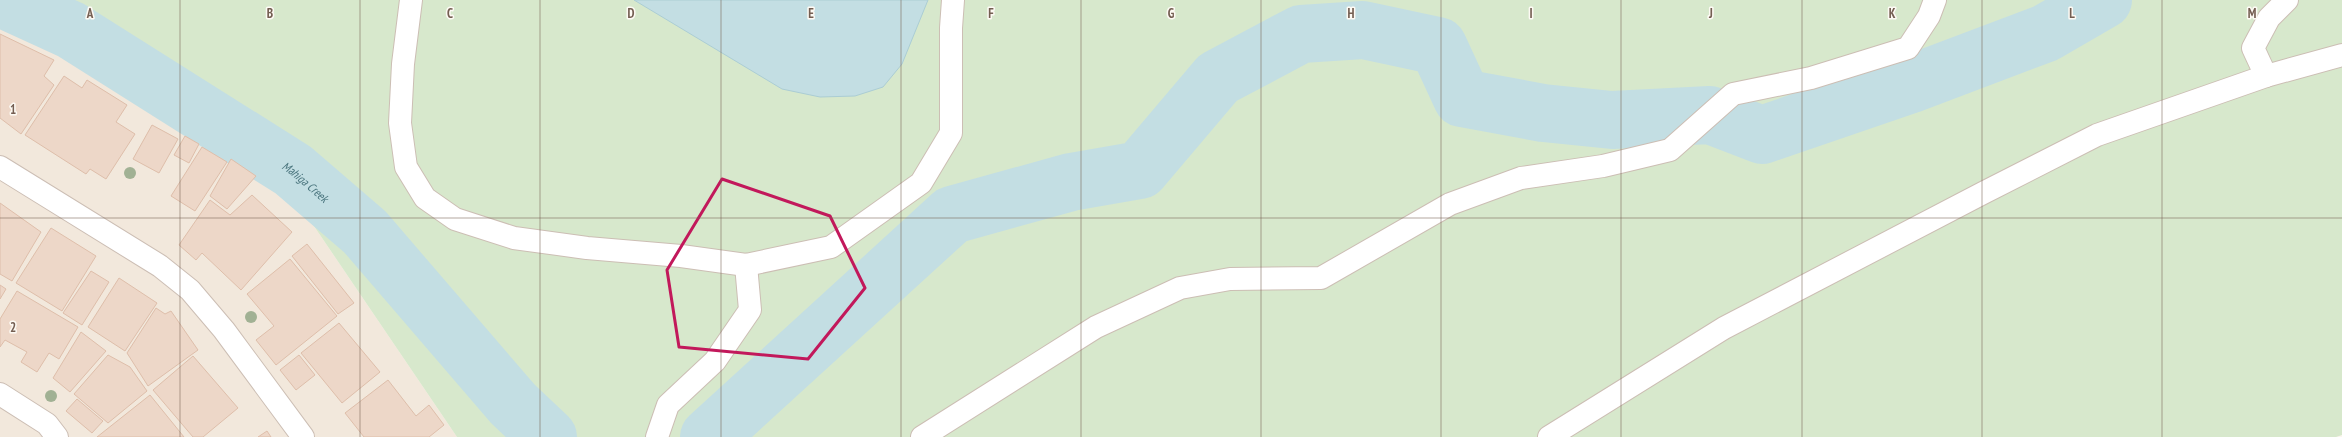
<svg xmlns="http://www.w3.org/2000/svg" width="2342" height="437" viewBox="0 0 2342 437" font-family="'PT Sans Narrow',sans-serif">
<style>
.residential{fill:#f2e8dc}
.green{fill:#d7e8cc}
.water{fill:#c3dee3;stroke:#abcdd4}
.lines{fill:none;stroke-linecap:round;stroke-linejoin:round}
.river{stroke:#c3dee3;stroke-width:58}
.building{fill:#edd7c8;stroke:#debeaa}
.minor-casing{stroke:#ccbeb4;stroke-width:24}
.minor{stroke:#fff;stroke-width:22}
.tree{fill:#a1b194}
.marked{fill:none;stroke:#c2185b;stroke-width:3;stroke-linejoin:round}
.grid{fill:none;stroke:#745e52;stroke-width:1;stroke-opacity:0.55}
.labels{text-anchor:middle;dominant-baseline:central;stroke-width:3;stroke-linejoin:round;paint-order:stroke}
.water-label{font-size:12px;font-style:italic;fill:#4a757e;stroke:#fdfaf4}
.grid-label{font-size:13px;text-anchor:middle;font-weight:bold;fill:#745e52;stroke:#fdfaf4;stroke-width:3;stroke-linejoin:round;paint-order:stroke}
</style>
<rect width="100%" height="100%" fill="#fbf6ed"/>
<!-- residential -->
<path class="residential" d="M0 6 52 25 280 176 457 437H0Z"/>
<!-- green -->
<path class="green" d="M0 0H2342V435L2336 437H457L280 176 52 25 0 6Z"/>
<!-- water -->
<path class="water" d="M634 0H928L902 64 883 87 855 96 820 97 782 89Z"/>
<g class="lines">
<!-- river -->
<g class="river">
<path id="s1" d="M5 0 71 30 293 170 365 232 513 404 548 437"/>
<path d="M709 437 952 215 1071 182 1140 170 1218 78 1301 34 1363 30 1438 46 1462 98 1543 113 1612 120 1710 115 1762 135 1911 84 2046 33 2103 0"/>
</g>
</g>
<!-- building -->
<g class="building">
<path d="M0 34 54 60 44 76 54 85 21 134 0 118Z"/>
<path d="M64 76 82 88 87 80 127 105 116 122 135 134 106 179 90 169 86 174 25 135Z"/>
<path d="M152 125 178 139 159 173 133 159Z"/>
<path d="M185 136 199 144 189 163 174 155Z"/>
<path d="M202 147 227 162 195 211 171 196Z"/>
<path d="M231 159 256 176 227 209 210 196Z"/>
<path d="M252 195 292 232 241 290 202 253 196 260 179 245 210 200 230 215Z"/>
<path d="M0 203 41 232 12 281 0 274Z"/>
<path d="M51 228 96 256 62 311 16 283Z"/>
<path d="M307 244 354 303 338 314 292 256Z"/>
<path d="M290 259 337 316 276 365 256 340 274 326 247 294Z"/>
<path d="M91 271 109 282 82 325 63 313Z"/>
<path d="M119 278 157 303 125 351 88 327Z"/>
<path d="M0 285 6 289 0 299Z"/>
<path d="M17 291 78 327 59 359 49 353 37 372 21 362 27 352 5 340 0 347V319Z"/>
<path d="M156 308 165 314 171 311 198 350 148 386 127 353Z"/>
<path d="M339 323 380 372 342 403 301 353Z"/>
<path d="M81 332 106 351 70 392 53 378Z"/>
<path d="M108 355 130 367 147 391 108 423 74 394Z"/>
<path d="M299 355 315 375 296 390 280 370Z"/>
<path d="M193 356 238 408 203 437H193L153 390Z"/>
<path d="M388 380 416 416 429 405 444 425 429 437H364L345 413Z"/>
<path d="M150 395 184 437H97Z"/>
<path d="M77 399 103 421 92 433 66 411Z"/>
<path d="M267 431 271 437H258Z"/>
</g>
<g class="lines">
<!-- minor casing -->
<g class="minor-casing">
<g id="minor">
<path d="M411 0 403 64 400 123 406 167 425 198 455 219 514 238 587 248 681 256 746 265 831 247 921 183 951 133V28L953 0"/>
<path d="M2266 76 2342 55"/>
<path d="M0 167 160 266 190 290 224 330 303 437"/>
<path d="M0 394 47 424 57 437"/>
<path d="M657 437 668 405 715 361 750 310 746 265"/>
<path d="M922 437 1096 327 1180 288 1230 279 1321 278 1450 204 1521 178 1603 166 1670 150 1733 94 1811 78 1908 48 1929 16 1935 0"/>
<path d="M1549 437 1724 328 1983 193 2097 135 2266 76 2253 48 2269 18 2287 0"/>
</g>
</g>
<!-- minor -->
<use href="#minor" class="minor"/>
</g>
<!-- trees -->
<g class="tree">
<circle cx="130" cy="173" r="6"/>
<circle cx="251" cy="317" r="6"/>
<circle cx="51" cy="396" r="6"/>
</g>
<!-- marked area -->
<path class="marked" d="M722 179 830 216 865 288 808 359 679 347 667 270Z"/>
<!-- grid -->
<path class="grid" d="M180 0V437M360 0V437M540 0V437M721 0V437M901 0V437M1081 0V437M1261 0V437M1441 0V437M1621 0V437M1802 0V437M1982 0V437M2162 0V437M0 218H2342"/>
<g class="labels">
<!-- water labels -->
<g class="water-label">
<text stroke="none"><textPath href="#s1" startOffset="352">Mahiga Creek</textPath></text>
</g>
</g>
<g class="grid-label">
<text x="90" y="18">A</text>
<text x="270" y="18">B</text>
<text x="450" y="18">C</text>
<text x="631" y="18">D</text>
<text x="811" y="18">E</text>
<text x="991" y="18">F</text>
<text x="1171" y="18">G</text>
<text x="1351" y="18">H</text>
<text x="1531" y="18">I</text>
<text x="1711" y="18">J</text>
<text x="1892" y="18">K</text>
<text x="2072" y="18">L</text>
<text x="2252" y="18">M</text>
<text x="13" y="114">1</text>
<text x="13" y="332">2</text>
</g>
</svg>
